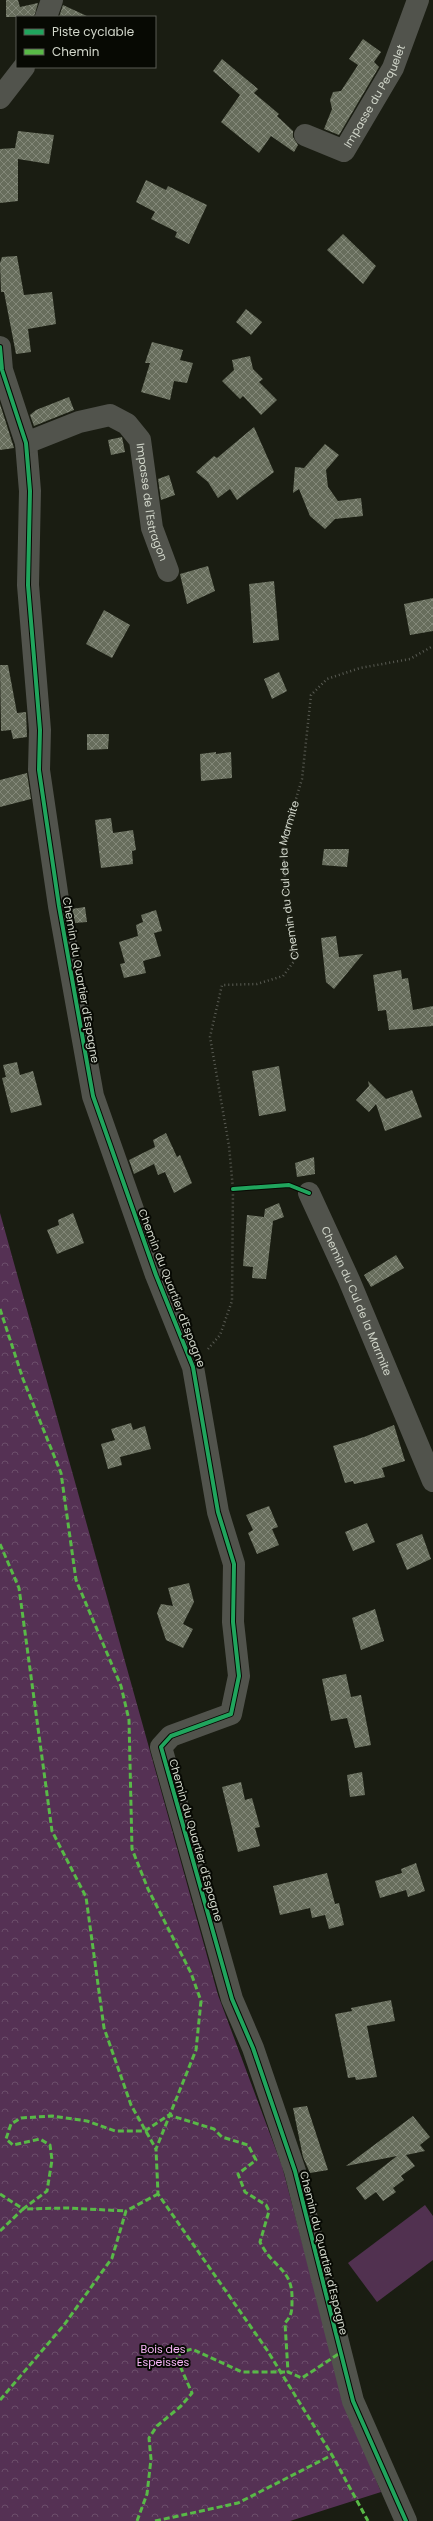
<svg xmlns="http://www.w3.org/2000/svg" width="433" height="2521" viewBox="0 0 433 2521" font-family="Poppins,sans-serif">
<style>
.grass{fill:#513150}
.forest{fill:url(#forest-crowns)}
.building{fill:url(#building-cross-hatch)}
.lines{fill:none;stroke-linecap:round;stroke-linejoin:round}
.path{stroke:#5a5c54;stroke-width:2.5;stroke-dasharray:1 3;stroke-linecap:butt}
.minor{stroke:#51534c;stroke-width:22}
.quiet{stroke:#58b947;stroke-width:3;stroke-dasharray:6 3;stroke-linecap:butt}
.cycleway-casing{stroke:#070903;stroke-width:6}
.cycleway{stroke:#20a55d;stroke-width:4}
.labels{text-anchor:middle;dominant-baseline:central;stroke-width:4;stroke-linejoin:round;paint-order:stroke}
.street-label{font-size:11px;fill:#d1d6ca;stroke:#070903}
.park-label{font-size:11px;fill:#f7b4f7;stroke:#070903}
</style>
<defs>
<pattern id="forest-crowns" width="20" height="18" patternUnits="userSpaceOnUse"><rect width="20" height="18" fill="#553154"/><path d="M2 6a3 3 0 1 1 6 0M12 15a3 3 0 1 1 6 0" fill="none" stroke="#6c4e6b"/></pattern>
<pattern id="building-cross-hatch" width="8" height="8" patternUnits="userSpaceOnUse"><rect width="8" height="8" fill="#676d5c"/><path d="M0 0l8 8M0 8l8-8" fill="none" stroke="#838879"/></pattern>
</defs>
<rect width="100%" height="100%" fill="#1a1d12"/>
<!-- grass -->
<path class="grass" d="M425 2205 433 2216V2260L377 2302 348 2263Z"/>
<!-- forest -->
<path class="forest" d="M0 1213 218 1995 282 2166 344 2401 381 2492 290 2521H0Z"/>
<!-- building -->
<g class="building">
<path d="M6 0H18L20 7 38 3 34 17H6Z"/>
<path d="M63 5 89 17H59Z"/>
<path d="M363 39 381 52 374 62 379 67 339 135 324 129 332 109 330 100 333 92 341 91 358 65 349 59Z"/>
<path d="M222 59 258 89 254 93 279 114 277 116 293 131V137L298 145 294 152 271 136 259 153 221 122 240 95 213 71Z"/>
<path d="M18 131 54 135 49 164 18 159V201L0 203V149L15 148Z"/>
<path d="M146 180 166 190 168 186 207 205 189 244 175 237 177 232 151 219 155 212 136 202Z"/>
<path d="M343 234 376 266 363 284 327 250Z"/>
<path d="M17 256 24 295 52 292 56 324 28 329 31 352 16 354 4 292H1L0 263 2 257Z"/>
<path d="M246 309 262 322 251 335 236 322Z"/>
<path d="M152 342 183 350 180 360 193 363 187 383 174 381 170 400 141 392 150 363H145Z"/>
<path d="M250 356 253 369 263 379 259 382 277 400 261 415 243 396 240 399 222 381 234 370 232 360Z"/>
<path d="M69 397 74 410 34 426 30 415 36 410Z"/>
<path d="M0 404 14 448 0 450Z"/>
<path d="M254 427 274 472 237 500 230 489 218 498 208 482 196 472 214 456 217 458Z"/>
<path d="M122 437 125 452 111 455 108 440Z"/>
<path d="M325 444 339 455 326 470 328 487 338 501 361 498 363 516 335 519 325 529 310 516 299 489 293 493 295 467 304 468Z"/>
<path d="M169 475 175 495 161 500 158 479Z"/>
<path d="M208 566 215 591 187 604 180 574Z"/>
<path d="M274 581 279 640 253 643 249 584Z"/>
<path d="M433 598V631L410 635 404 604Z"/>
<path d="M104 610 130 625 112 658 86 644Z"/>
<path d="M0 665H8L17 713 26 712 27 737 13 739 11 730 1 731Z"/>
<path d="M279 672 287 691 272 699 264 679Z"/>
<path d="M87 734H109L108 749 87 750Z"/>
<path d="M216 752V754L231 752 232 778 201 781 200 754Z"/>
<path d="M27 773 31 799 0 807V780Z"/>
<path d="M111 818 113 833 133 830 136 850 132 851 133 864 101 868 95 820Z"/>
<path d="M324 849H349L347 867 322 865Z"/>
<path d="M85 907 87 922 75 923 72 909Z"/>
<path d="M156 910 162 931 154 933 161 956 143 961 146 973 124 978 120 964 125 963 119 942 138 936 136 925 143 922 141 915Z"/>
<path d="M336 936 339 957 363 954 334 989 326 982 321 938Z"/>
<path d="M401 970 402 979 408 978 413 1010 433 1006V1026L389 1030 386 1010 378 1011 373 975Z"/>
<path d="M17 1062 20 1075 33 1071 42 1105 11 1113 2 1078 6 1077 3 1065Z"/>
<path d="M279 1066 286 1111 259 1116 252 1071Z"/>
<path d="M368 1081 386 1099 412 1090 422 1117 385 1131 376 1104 369 1112 356 1100 369 1086Z"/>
<path d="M166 1133 177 1157 180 1155 192 1183 174 1193 165 1172 158 1175 154 1164 134 1174 129 1160 155 1147 153 1140Z"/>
<path d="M314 1157 315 1174 297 1177 295 1163Z"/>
<path d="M279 1203 284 1217 273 1221 266 1279 252 1278 253 1267 243 1266 247 1215 264 1217 265 1209Z"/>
<path d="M73 1213 84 1243 57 1254 47 1230 59 1225 58 1220Z"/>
<path d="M396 1255 404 1268 371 1287 364 1275Z"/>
<path d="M131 1423 133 1430 145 1426 151 1449 120 1457 122 1465 108 1469 101 1444 115 1440 111 1429Z"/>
<path d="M394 1425 405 1461 382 1468 385 1477 354 1484 353 1481 345 1483 333 1446 364 1437Z"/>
<path d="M269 1506 278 1527 272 1529 279 1545 257 1554 248 1533 253 1530 246 1515Z"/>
<path d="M367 1523 375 1542 353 1551 345 1532Z"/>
<path d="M422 1534 431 1559 407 1570 396 1544Z"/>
<path d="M189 1583 194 1602 183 1624 193 1629 183 1648 166 1640 157 1613 161 1604 173 1606 168 1588Z"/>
<path d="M375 1609 384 1641 361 1650 352 1618Z"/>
<path d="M346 1674 351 1697 361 1695 371 1745 355 1748 347 1718 331 1721 322 1679Z"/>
<path d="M362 1772 365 1795 350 1797 347 1775Z"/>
<path d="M241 1782 245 1800 252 1798 260 1827 255 1828 260 1846 238 1852 222 1787Z"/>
<path d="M416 1863 425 1891 408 1897 406 1890 380 1898 375 1881 402 1873 401 1869Z"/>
<path d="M327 1873 335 1904 339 1903 344 1925 329 1929 325 1915 312 1918 310 1908 280 1915 273 1886Z"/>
<path d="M391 2000 395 2021 367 2026 377 2077 356 2080 355 2077 348 2078 335 2014 352 2011 351 2008Z"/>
<path d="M307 2106 328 2170 310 2173 303 2157 293 2108Z"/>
<path d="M413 2116 430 2137 420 2145 425 2151 406 2155 415 2166 401 2176 404 2180 393 2188 396 2192 383 2201 376 2192 365 2200 356 2188 397 2156 346 2166Z"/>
</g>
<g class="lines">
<!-- path -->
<g class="path">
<path d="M233 1189 290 1185"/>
<path id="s1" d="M208 1349 220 1335 232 1301 233 1189 229 1146 210 1037 222 985 257 984 283 976 295 960 286 899 283 842 302 779 311 695 327 679 360 668 410 659 433 646"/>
</g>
<!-- minor -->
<g class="minor">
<path d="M46 17 52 0"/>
<path d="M0 98 24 67"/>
<path id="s2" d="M305 135 344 151 393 68 418 0"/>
<path d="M0 347 2 370 26 443 30 491 28 585 40 730 39 770 59 906 93 1096 156 1275 193 1367 218 1512 234 1564 233 1622 239 1676 231 1714 171 1736 161 1747 232 1999 253 2048 295 2171 353 2401 406 2521"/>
<path id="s3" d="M26 443 79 422 110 415 127 424 140 440 152 528 168 571"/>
<path id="s4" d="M309 1193 349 1280 433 1481"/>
</g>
<!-- quiet -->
<g class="quiet">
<path d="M0 1309 23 1379 61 1473 76 1580 121 1686 129 1720 132 1849 148 1889 191 1973 201 2001 196 2050 156 2149 158 2194 267 2350 332 2455 368 2521"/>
<path d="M0 1544 19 1588 52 1831 86 1897 104 2028 131 2105 156 2149"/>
<path d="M0 2194 23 2209 47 2191 52 2160 50 2145 40 2139 13 2145 6 2139 11 2124 21 2118 52 2116 87 2121 115 2131H145L169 2115 214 2129 222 2137 248 2145 256 2160 238 2174 245 2192 266 2205 269 2211 260 2242C273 2269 293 2268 292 2300 292 2311 292 2315 285 2323L288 2372 302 2378 340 2353"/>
<path d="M0 2231 23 2209 68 2208 126 2211"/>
<path d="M0 2400 64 2325 112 2258 126 2211 158 2194"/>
<path d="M137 2521 147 2494 151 2459 149 2438 157 2426 181 2406 192 2393 177 2359 181 2352 192 2349 242 2372H285"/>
<path d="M155 2521 238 2503 332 2455"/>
</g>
<!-- cycleway casing -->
<g class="cycleway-casing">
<g id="cycleway">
<path d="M0 347 2 370 26 443 30 491 28 585 40 730 39 770 59 906 93 1096 156 1275 193 1367 218 1512 234 1564 233 1622 239 1676 231 1714 171 1736 161 1747 232 1999 253 2048 295 2171 353 2401 406 2521"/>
<path d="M233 1189 289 1185 309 1193"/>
</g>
</g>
<!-- cycleway -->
<use href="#cycleway" class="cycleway"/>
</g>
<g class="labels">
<!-- street labels -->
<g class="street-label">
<text stroke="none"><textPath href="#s2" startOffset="105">Impasse du Pequelet</textPath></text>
<text stroke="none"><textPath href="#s3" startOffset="192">Impasse de l'Estragon</textPath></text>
<text stroke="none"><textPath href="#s1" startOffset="537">Chemin du Cul de la Marmite</textPath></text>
<text transform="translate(81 980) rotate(80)">Chemin du Quartier d'Espagne</text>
<text transform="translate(172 1288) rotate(69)">Chemin du Quartier d'Espagne</text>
<text stroke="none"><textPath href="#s4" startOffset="118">Chemin du Cul de la Marmite</textPath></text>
<text transform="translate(196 1840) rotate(74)">Chemin du Quartier d'Espagne</text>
<text transform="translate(324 2253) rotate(76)">Chemin du Quartier d'Espagne</text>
</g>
<!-- park labels -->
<g class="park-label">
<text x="163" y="2349">Bois des<tspan x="163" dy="13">Espeisses</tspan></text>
</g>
</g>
<!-- legend -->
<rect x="16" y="16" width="140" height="52" fill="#070903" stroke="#585b53"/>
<rect x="24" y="29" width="20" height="6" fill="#20a55d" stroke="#585b53"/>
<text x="52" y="36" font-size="12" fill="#d1d6ca">Piste cyclable</text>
<rect x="24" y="49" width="20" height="6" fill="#58b947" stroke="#585b53"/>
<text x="52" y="56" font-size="12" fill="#d1d6ca">Chemin</text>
</svg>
